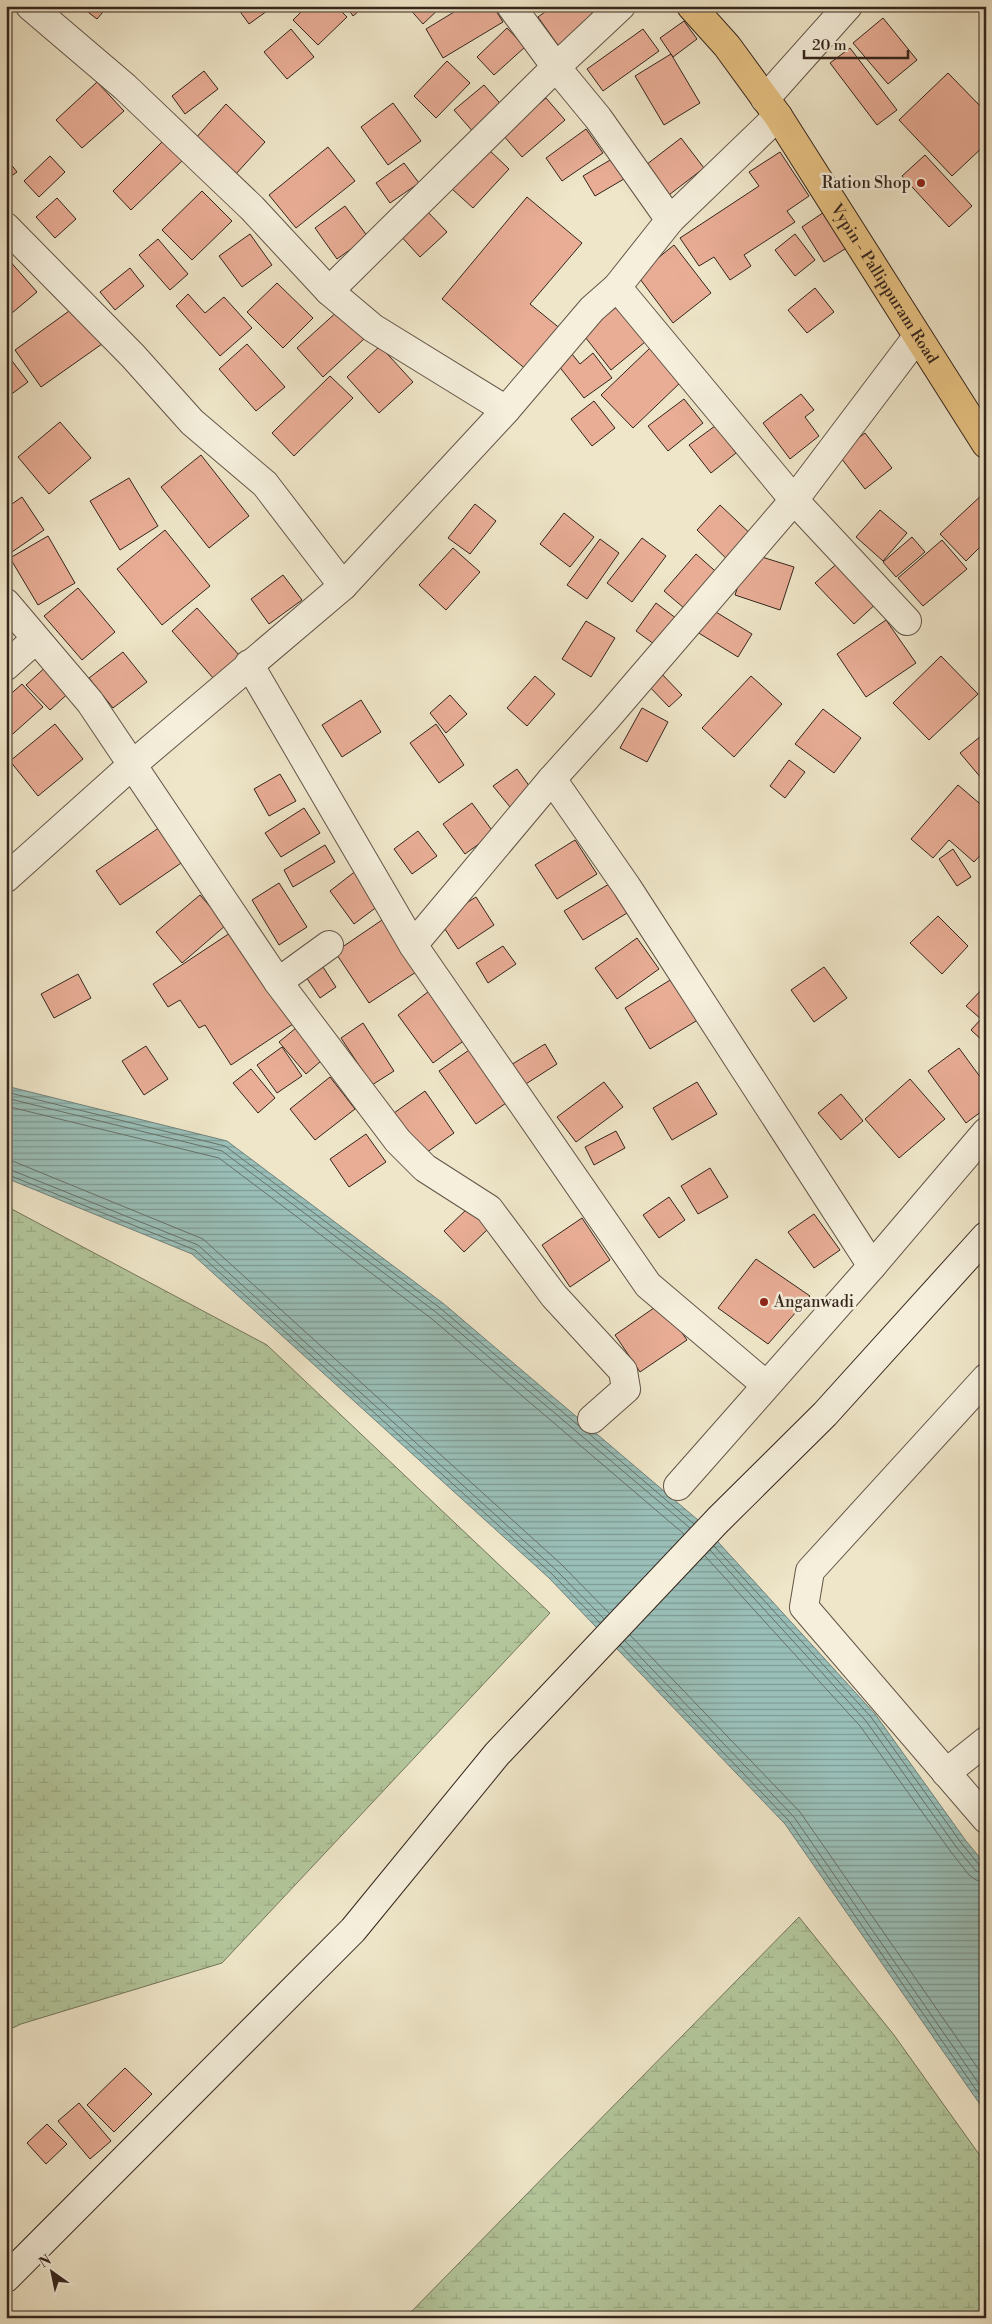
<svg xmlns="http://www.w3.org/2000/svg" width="992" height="2324" viewBox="0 0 992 2324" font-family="'Libre Bodoni',serif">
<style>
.wetland{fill:url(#wetland-marsh);stroke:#74765c}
.water{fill:url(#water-rules);stroke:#71817a}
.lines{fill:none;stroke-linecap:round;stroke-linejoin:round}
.shore{stroke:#67726a;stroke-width:1}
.building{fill:#e9ad96;stroke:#34251d}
.minor-casing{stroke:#635548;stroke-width:30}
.secondary-casing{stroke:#34251d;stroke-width:30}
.primary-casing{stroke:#34251d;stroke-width:30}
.minor{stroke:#f5efdc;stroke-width:28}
.secondary{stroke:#f5efdc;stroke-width:28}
.primary{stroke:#e8c384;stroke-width:28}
.poi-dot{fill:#8f2418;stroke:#f5efdc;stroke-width:2}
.labels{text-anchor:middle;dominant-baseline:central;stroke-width:5;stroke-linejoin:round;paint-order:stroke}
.poi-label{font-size:16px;fill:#34251d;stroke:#f5efdc;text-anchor:end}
.street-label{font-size:16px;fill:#34251d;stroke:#f5efdc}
</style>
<defs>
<pattern id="wetland-marsh" width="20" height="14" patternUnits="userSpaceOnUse" patternTransform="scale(1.25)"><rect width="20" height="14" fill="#b3c69b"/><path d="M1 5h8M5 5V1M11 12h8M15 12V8" fill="none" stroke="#9baa85"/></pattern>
<pattern id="water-rules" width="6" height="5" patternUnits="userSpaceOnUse" patternTransform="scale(1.25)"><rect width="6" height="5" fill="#9abfb8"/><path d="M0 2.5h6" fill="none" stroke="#7e9b95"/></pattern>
</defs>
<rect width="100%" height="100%" fill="#efe6c9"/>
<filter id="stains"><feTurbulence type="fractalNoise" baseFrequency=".004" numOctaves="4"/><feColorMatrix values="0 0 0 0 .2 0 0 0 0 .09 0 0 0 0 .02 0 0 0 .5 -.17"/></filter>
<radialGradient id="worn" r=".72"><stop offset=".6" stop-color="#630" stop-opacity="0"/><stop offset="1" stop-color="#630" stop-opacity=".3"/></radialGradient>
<!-- wetland -->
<g class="wetland">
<path d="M6 1206 267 1345 550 1613 222 1963 21 2024 6 2031Z"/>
<path d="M799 1917 894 2035 986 2164V2318H405Z"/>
</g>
<!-- water -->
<path class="water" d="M6 1086 227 1141 444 1304 698 1520 875 1714 966 1841 986 1865V2113L785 1824 549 1578 192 1254 6 1178Z"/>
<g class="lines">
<!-- shore -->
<g class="shore">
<path d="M6 1092 225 1146 440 1308 579 1426"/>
<path d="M6 1098 222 1151 437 1313 690 1528"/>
<path d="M6 1106 219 1158 432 1319 684 1534"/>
<path d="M6 1160 15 1162 203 1239 561 1564 609 1613"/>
<path d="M6 1168 198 1245 556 1570 604 1619"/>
<path d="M6 1174 195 1250 552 1574 600 1623"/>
<path d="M588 1433 694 1524"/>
<path d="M714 1546 871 1717 962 1844 980 1866 986 1868"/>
<path d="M710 1550 866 1721 957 1848 976 1871 986 1874"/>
<path d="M705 1556 860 1726 951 1852 969 1875 976 1880 986 1882"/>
<path d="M630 1635 800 1812 986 2080"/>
<path d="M625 1641 794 1817 986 2094"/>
<path d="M620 1645 789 1821 986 2104"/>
</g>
</g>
<!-- building -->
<g class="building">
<path d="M80 6H108L97 19Z"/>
<path d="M236 6H274L249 24Z"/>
<path d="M307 6H336L347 17 318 45 293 20Z"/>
<path d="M346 6H365L353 16Z"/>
<path d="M407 6H442L423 24Z"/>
<path d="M464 6H493L503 22 443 58 426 29Z"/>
<path d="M553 6H587L598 21 560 48 538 17Z"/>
<path d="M883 18 917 60 888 84 853 43Z"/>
<path d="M684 21 697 39 673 57 660 38Z"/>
<path d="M507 28 525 47 494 75 477 57Z"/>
<path d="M291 29 314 57 287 79 264 52Z"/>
<path d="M643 29 659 51 603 91 587 69Z"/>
<path d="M850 48 897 110 877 125 830 63Z"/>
<path d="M671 54 700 103 664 125 635 76Z"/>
<path d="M447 61 470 83 436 118 414 96Z"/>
<path d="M204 71 218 89 185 114 172 96Z"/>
<path d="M948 73 986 112V144L952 176 899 120Z"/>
<path d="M97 82 124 111 82 148 56 120Z"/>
<path d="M484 85 505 109 475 134 454 110Z"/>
<path d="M546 98 565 120 522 157 503 135Z"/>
<path d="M393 103 421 141 388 165 361 127Z"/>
<path d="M226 104 265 142 235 175 195 139Z"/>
<path d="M586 129 603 153 562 181 546 158Z"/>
<path d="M166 138 185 158 131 210 113 191Z"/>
<path d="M681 138 704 168 665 198 642 168Z"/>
<path d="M328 147 355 181 296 228 269 195Z"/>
<path d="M488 149 509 169 473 208 451 188Z"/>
<path d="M780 152 809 196 787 211 795 222 744 255 751 266 730 280 714 257 699 266 680 238 759 186 749 172Z"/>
<path d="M925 155 972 206 949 227 902 176Z"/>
<path d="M50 156 65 172 39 197 24 181Z"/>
<path d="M617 156 629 176 595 196 583 176Z"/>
<path d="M6 158 17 172 6 180Z"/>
<path d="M404 163 419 183 390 203 376 183Z"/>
<path d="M202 191 232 221 192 260 162 230Z"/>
<path d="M527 197 582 243 530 304 562 330 528 371 442 299Z"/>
<path d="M57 198 76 219 55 238 36 217Z"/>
<path d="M345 206 368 237 337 259 315 228Z"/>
<path d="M830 208 853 244 824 262 802 227Z"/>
<path d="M425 209 447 232 420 257 398 233Z"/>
<path d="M250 234 272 265 242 287 219 256Z"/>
<path d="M795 234 815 260 795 276 775 250Z"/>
<path d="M158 239 188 274 170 290 139 255Z"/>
<path d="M674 245 711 293 673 323 637 275Z"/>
<path d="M8 259 37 292 6 318V261Z"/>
<path d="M130 268 144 286 115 310 100 292Z"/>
<path d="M277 283 313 318 283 348 247 312Z"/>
<path d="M815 288 834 312 807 333 788 310Z"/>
<path d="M188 294 205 313 224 297 252 328 220 356 176 306Z"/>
<path d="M76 306 102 344 41 387 15 350Z"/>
<path d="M618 306 645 342 611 370 582 333Z"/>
<path d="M339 310 365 338 323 377 297 348Z"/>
<path d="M247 344 285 387 256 411 219 369Z"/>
<path d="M380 346 413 382 379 413 347 377Z"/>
<path d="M650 348 682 381 633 428 601 395Z"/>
<path d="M6 353 28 382 6 398Z"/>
<path d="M593 353 612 378 584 398 558 365 572 354 580 364Z"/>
<path d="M330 376 353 398 294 456 272 433Z"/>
<path d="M801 394 814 410 805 417 819 436 790 459 763 423Z"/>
<path d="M684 399 703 423 668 451 648 426Z"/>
<path d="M594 401 615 428 592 446 571 419Z"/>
<path d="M60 422 91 458 49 494 18 457Z"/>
<path d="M715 426 736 453 711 473 689 445Z"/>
<path d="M865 433 892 468 865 489 838 454Z"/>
<path d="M201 455 249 516 209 548 161 487Z"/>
<path d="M129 478 158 526 120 550 90 501Z"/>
<path d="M985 492 986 541 966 561 940 534Z"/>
<path d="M22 497 44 530 6 556V508Z"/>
<path d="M475 504 496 521 470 554 448 538Z"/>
<path d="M720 505 757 540 733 565 697 530Z"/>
<path d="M880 510 907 533 883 561 856 537Z"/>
<path d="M564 513 594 537 570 567 540 544Z"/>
<path d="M165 530 210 586 162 625 117 569Z"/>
<path d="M48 536 75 583 38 605 10 558Z"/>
<path d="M912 537 925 552 896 577 883 562Z"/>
<path d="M642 538 666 556 632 602 607 583Z"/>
<path d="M600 539 619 553 587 599 567 585Z"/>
<path d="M942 540 967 569 923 606 898 578Z"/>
<path d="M453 548 480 572 446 610 419 585Z"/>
<path d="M749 553 794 567 780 610 735 595Z"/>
<path d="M696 554 722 577 691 614 664 591Z"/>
<path d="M841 560 879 601 854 624 815 583Z"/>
<path d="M283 575 302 600 269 624 251 599Z"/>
<path d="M78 588 115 632 82 660 44 616Z"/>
<path d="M656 603 681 622 661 649 636 631Z"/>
<path d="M197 608 240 656 214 679 172 631Z"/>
<path d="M711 609 752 634 738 657 697 632Z"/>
<path d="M886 620 916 663 866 697 837 654Z"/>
<path d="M586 621 615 638 591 677 562 659Z"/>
<path d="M123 652 147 682 113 708 89 678Z"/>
<path d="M941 656 978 694 929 740 893 703Z"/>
<path d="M49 664 73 689 50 710 26 685Z"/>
<path d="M658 670 682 695 669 707 646 683Z"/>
<path d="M535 676 555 694 527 726 507 708Z"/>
<path d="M751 676 782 704 734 757 702 728Z"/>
<path d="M22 684 43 707 6 740V698Z"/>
<path d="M450 695 467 714 446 733 430 713Z"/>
<path d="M361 700 381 732 342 757 322 725Z"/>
<path d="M642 708 668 722 647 762 620 748Z"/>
<path d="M823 709 861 738 834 773 795 744Z"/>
<path d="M55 724 83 759 38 796 10 761Z"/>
<path d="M436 724 464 765 439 783 410 743Z"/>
<path d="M986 732V776L982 779 960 753Z"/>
<path d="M789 760 805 772 785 798 770 786Z"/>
<path d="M517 769 533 791 510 807 493 786Z"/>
<path d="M280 774 296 801 269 816 254 789Z"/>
<path d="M958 785 986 809V849L974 862 949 840 933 858 911 839Z"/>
<path d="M472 803 494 833 465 854 443 824Z"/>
<path d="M304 808 320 833 281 857 265 833Z"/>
<path d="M163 825 187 859 120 905 96 871Z"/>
<path d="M418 831 437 856 412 874 394 849Z"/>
<path d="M575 840 597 874 557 899 535 865Z"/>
<path d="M325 845 335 862 293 887 284 870Z"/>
<path d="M953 849 971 877 957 886 939 859Z"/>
<path d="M357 870 382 903 354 924 330 891Z"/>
<path d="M614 881 632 910 583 940 564 911Z"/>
<path d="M279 883 307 927 279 945 252 900Z"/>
<path d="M200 895 226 925 182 963 156 932Z"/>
<path d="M476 897 494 925 458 949 439 920Z"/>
<path d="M938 916 968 946 942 974 910 943Z"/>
<path d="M385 918 419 970 369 1003 335 952Z"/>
<path d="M233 931 293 1024 231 1065 205 1025 199 1028 180 1000 168 1007 153 984Z"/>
<path d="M637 938 659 969 617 999 595 968Z"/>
<path d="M503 946 516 964 488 983 476 963Z"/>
<path d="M321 964 336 987 320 998 304 974Z"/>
<path d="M824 967 847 998 814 1022 791 990Z"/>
<path d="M78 974 91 998 54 1018 41 994Z"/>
<path d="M675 977 701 1018 650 1049 625 1008Z"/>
<path d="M986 985V1044L971 1030 981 1019 966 1006Z"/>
<path d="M433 988 469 1037 433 1063 398 1015Z"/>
<path d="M302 1023 328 1055 306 1074 279 1042Z"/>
<path d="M363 1023 394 1071 372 1085 341 1038Z"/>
<path d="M545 1044 557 1064 518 1089 506 1068Z"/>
<path d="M146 1046 168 1079 144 1095 122 1061Z"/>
<path d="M282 1047 302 1076 277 1093 257 1065Z"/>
<path d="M472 1048 509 1101 476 1124 439 1071Z"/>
<path d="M959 1048 986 1085V1108L966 1123 928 1071Z"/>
<path d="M251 1069 275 1098 258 1113 233 1083Z"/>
<path d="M330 1077 355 1109 315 1140 290 1109Z"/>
<path d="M910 1079 945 1119 899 1158 865 1119Z"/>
<path d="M604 1082 623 1107 576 1142 557 1117Z"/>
<path d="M697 1082 717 1114 672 1140 653 1108Z"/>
<path d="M425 1091 454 1133 423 1155 394 1113Z"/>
<path d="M841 1094 863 1121 841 1140 818 1113Z"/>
<path d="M616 1131 625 1148 594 1165 585 1147Z"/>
<path d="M366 1134 386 1162 349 1187 330 1159Z"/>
<path d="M710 1168 728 1197 698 1214 681 1186Z"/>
<path d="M669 1197 685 1220 659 1238 643 1215Z"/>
<path d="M468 1208 488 1229 464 1252 444 1231Z"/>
<path d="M814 1214 840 1250 814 1268 788 1232Z"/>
<path d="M582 1218 610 1260 570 1287 542 1245Z"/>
<path d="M756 1259 810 1296 768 1344 718 1308Z"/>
<path d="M661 1303 687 1340 640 1372 615 1335Z"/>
<path d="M125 2068 152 2094 114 2132 87 2105Z"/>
<path d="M79 2103 111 2141 90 2159 58 2121Z"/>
<path d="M47 2124 67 2144 46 2164 27 2143Z"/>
</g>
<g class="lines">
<!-- minor casing -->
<g class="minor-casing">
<g id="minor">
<path d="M30 6 125 87 252 208 329 291 373 328 506 410"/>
<path d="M511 6 556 67 598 118 670 220"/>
<path d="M765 99 848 6"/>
<path d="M6 227 133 356 192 422 265 484 343 586"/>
<path d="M617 287 794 500 907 621"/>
<path d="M329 291 556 67 621 6"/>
<path d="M6 603 90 702 278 982 398 1141 425 1168 489 1209 554 1296 623 1371 626 1389 592 1419"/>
<path d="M249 664 413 945"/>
<path d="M6 666 36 639"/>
<path d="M552 779 627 887 872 1266"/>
<path d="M6 878 132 765 343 586 506 410 592 309 617 287 670 220 778 116"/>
<path d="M278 982 329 945"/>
<path d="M986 1378 810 1571 804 1607 986 1819"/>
<path d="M766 1385 648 1285 413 945 552 779 606 719 794 500 917 337"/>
<path d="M678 1486 872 1266 986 1132"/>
<path d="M946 1773 986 1741"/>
</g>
</g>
<!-- secondary casing -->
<g class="secondary-casing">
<path id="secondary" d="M6 2278 353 1930 497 1754 718 1520 825 1414 986 1236"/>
</g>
<!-- primary casing -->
<g class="primary-casing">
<g id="primary">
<path id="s1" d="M691 6 727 46 778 116 986 444"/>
</g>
</g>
<!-- minor -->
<use href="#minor" class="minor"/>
<!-- secondary -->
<use href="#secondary" class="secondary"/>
<!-- primary -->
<use href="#primary" class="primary"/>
</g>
<!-- markers -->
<g class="poi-dot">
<circle cx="921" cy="183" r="5"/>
<circle cx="764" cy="1302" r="5"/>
</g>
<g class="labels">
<!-- poi labels -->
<g class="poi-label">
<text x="911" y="183">Ration Shop</text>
<text x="774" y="1302" text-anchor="start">Anganwadi</text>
</g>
<!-- street labels -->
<g class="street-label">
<text stroke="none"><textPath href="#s1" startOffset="339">Vypin - Pallippuram Road</textPath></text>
</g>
</g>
<!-- margin -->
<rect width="992" height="2324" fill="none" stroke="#efe6c9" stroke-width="25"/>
<rect x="8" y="8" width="977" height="2309" fill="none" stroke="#34251d" stroke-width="2.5"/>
<rect x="12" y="12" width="967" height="2299" fill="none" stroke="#34251d"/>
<!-- north arrow -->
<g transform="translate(52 2272) rotate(327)" stroke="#f5efdc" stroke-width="4" paint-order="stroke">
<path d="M0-4L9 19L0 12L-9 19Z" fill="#34251d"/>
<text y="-8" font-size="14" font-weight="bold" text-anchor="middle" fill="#34251d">N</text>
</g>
<!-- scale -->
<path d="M804 50v8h104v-8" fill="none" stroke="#34251d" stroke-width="2.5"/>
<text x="812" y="50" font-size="15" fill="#34251d" stroke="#f5efdc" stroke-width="4" paint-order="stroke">20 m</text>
<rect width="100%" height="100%" filter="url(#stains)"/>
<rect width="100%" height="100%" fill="url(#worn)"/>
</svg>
